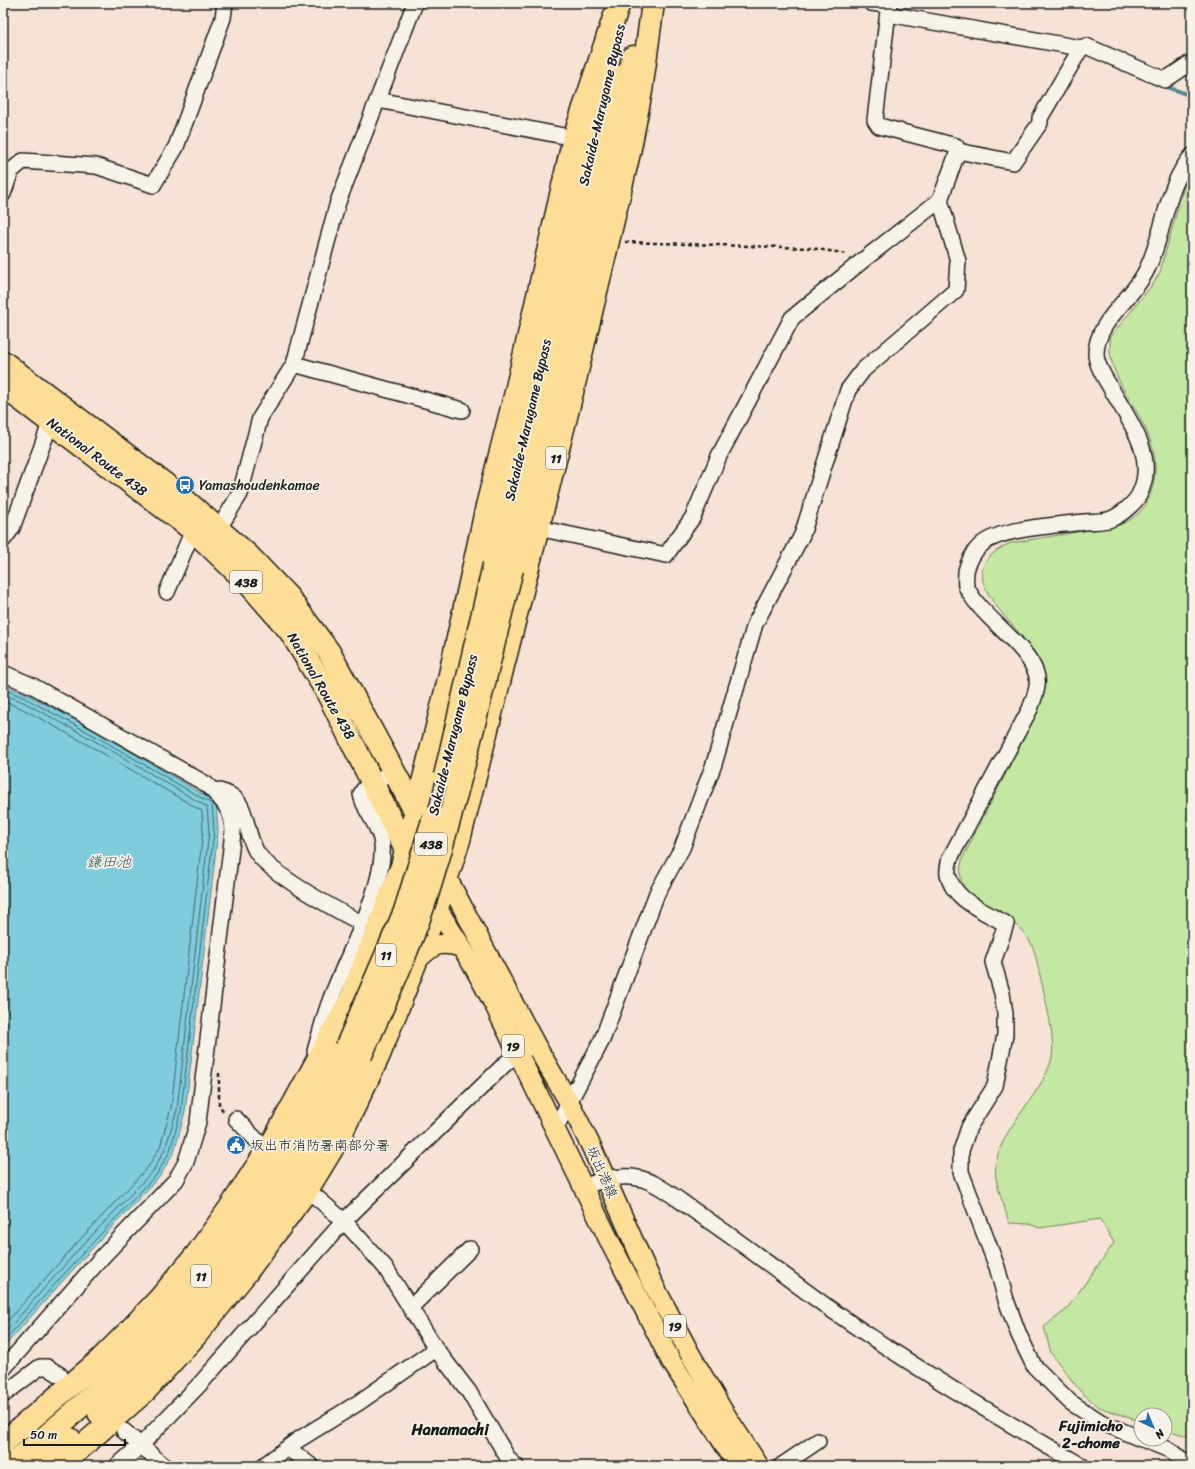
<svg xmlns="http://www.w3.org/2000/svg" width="1195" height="1469" viewBox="0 0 1195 1469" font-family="Sriracha,'Klee One',sans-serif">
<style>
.green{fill:#c4e7a1;stroke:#70825e}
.water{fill:#7fcddc;stroke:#57868f}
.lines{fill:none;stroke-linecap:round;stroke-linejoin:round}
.shore{stroke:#446369;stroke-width:1}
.stream{stroke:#57868f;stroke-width:4}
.minor-casing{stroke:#1c1c1c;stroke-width:18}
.major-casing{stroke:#1c1c1c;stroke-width:22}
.highway-casing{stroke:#1c1c1c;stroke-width:25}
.path{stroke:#1c1c1c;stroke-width:2.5;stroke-dasharray:4 3;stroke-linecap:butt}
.minor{stroke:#f7f3e8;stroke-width:15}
.major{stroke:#fedd96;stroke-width:19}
.highway{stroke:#fedd96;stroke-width:22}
.highway-bridge-casing{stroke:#1c1c1c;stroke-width:25;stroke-linecap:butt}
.highway-bridge{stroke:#fedd96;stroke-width:22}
.labels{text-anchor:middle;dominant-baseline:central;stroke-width:3.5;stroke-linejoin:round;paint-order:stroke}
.shield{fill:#f7f3e8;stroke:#5e5c59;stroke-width:1}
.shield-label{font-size:13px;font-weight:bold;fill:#1c1c1c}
.street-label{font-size:14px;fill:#1c1c1c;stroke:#f7f3e8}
.poi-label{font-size:14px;fill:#1c1c1c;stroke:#f7f3e8;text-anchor:start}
.water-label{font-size:15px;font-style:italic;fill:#3f5a5f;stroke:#f7f3e8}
.neighbourhood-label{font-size:15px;font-weight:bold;fill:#1c1c1c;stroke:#f7f3e8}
.quarter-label{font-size:16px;font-weight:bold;fill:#1c1c1c;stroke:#f7f3e8}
</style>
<rect width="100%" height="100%" fill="#f7e3d5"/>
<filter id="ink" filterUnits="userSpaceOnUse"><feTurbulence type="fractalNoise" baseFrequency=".025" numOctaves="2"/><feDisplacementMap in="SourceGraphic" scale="8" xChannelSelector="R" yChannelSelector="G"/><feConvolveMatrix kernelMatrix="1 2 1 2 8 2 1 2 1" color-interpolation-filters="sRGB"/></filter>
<g filter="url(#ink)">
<!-- green -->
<path class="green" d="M1192 172V1437L1165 1430V1415H1141V1422L1099 1407 1080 1391 1051 1353 1044 1327 1066 1310 1114 1243 1100 1219 1040 1228 1029 1224 1009 1223C1005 1208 999 1193 996 1179 989 1135 1043 1098 1052 1057 1056 1035 1041 982 1036 958 1031 930 1004 915 981 901 975 897 965 891 962 883 959 875 961 866 962 859L1038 710C1042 693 1046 673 1037 657 1018 622 941 572 1011 543 1035 539 1059 535 1083 531 1094 529 1109 529 1119 525 1135 519 1144 510 1150 495 1175 428 1100 389 1111 336L1153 284 1160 272 1183 189Z"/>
<!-- water -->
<path class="water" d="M3 685 27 694 99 733 216 802 218 832 185 1112 174 1152 160 1176 86 1255 3 1348Z"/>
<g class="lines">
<!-- shore -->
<g class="shore">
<path d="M3 689 25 698 97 737 212 804 214 831 181 1111 170 1151 157 1174 83 1253 3 1342"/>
<path d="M3 694 23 702 95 741 207 807 209 831 177 1110 165 1149 153 1171 79 1249 3 1335"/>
<path d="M3 701 21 708 92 747 202 811 203 831 171 1108 160 1147 148 1167 75 1245 3 1326"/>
</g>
<!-- stream -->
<path class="stream" d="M1164 86 1192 96"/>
<!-- minor casing -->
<g class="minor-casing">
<g id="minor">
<path d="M871 3 888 5"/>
<path d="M888 14 1081 48 1086 46 1165 80 1192 62"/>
<path d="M378 100 574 138"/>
<path d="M958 151 1013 162 1040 123V118L1081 48"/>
<path d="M3 194 11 171 23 161 96 166 153 185 176 147 223 18 225 3"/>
<path d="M294 364 462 410"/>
<path d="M219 528 240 494 260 418 294 364 338 202 415 3"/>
<path d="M538 528 666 555 693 517 719 456 792 318 862 261 940 200"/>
<path d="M3 540 12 528 46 435 52 414"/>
<path d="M167 592 193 530"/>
<path d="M3 673 33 686 206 784C222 800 233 809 233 832L198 1122 186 1162 176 1180 104 1255 3 1369"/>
<path d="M213 790C252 795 241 824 256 851 270 875 342 913 369 927"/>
<path d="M315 1051C320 1034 324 1017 330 1001 345 959 386 887 382 844 380 825 364 812 361 794L364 789 394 770"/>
<path d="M236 1119 273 1157"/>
<path d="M555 1129 602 1040 657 893 682 848 714 764 755 624 802 535 848 390 863 370 956 290 958 261 940 200 958 151 956 146 879 126 875 120 889 3"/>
<path d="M302 1185 344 1221 385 1267 436 1349 469 1392 509 1460 516 1466"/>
<path d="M584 1187C604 1178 626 1172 648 1181 665 1188 681 1202 696 1212 741 1242 783 1275 826 1306 908 1364 995 1416 1082 1466"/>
<path d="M410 1308 470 1249"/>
<path d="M3 1395 40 1367H47L60 1375"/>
<path d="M124 1431 164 1466"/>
<path d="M1141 1439 1101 1422 1070 1402 1034 1366 1019 1335 1006 1300 997 1267 961 1172V1151L969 1127 995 1086 1005 1035V1013L1002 993 993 962 1006 924C986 912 952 900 948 874 947 869 949 863 950 858L1030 709C1034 698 1040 685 1036 673 1025 642 979 616 966 586 965 582 966 575 966 571 968 562 974 551 981 545 999 528 1060 525 1085 522 1093 521 1104 522 1111 519 1121 515 1134 504 1139 495 1159 456 1127 418 1109 385 1104 377 1096 364 1096 354 1096 322 1131 300 1145 273 1165 236 1164 188 1192 156"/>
<path d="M1142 1439 1172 1451 1189 1466"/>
<path d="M288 1448 311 1466"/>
<path d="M117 1466 141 1445 200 1384 344 1221 506 1063 517 1054 528 1048"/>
<path d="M263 1466 298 1440 358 1403 436 1349"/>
<path d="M781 1466 818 1441"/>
</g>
</g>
<!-- major casing -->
<g class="major-casing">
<g id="major">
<path d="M446 876 535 1044 570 1104 592 1148 650 1278 689 1352 723 1411 759 1466"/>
<path d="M437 908 474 967 494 1004 613 1248 671 1361 738 1466"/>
<path d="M415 962C432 946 437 940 460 947"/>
</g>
</g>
<!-- highway casing -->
<g class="highway-casing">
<g id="highway">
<path d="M3 362 178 494 249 556 288 597 329 652 419 818"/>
<path d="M3 386 193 530 249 584 290 631 327 692 408 854"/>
<path d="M494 565 610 72"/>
<path d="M512 569 633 57"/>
<path d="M99 1413C156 1358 209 1298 256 1232 266 1218 278 1203 287 1188 314 1145 337 1100 361 1055"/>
<path d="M3 1443 100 1360 130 1330 161 1297 197 1254 230 1208 274 1140 350 1001 402 866 449 679 487 506 515 396 574 138 619 3"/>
<path d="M9 1466C90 1405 171 1322 229 1239 272 1178 310 1114 346 1048"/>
<path d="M38 1466 70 1439"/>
<path d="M60 1466 145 1391 196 1335 246 1273 307 1190 341 1134 379 1055 437 908 459 840 569 405 629 153 641 91 653 3"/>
</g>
</g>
<!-- path -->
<g class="path">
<path d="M625 242 811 248 848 254"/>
<path d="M219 1073V1105L224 1112"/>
</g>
<!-- minor -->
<use href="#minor" class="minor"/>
<!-- major -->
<use href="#major" class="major"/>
<!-- highway -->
<use href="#highway" class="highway"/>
<!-- highway-bridge casing -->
<g class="highway-bridge-casing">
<g id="highway-bridge">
<path d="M445 776 494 565"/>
<path d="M346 1048 405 911 434 817"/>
<path d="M361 1055C387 997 414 940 432 879 463 777 486 672 512 569"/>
</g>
</g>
<!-- highway-bridge -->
<use href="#highway-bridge" class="highway-bridge"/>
</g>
</g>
<!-- icons -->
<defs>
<g id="bus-disc" transform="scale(1)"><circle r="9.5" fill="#1f6fb2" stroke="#f7f3e8"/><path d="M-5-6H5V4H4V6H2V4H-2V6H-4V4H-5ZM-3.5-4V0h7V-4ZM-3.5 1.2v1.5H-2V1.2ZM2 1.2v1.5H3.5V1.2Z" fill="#fff"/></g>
<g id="civic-disc" transform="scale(1)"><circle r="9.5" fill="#1f6fb2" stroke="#f7f3e8"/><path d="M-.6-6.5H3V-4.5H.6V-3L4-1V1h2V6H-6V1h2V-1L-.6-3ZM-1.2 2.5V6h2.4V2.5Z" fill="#fff"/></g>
</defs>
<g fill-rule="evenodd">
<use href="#bus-disc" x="185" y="485"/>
<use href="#civic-disc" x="236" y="1145"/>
</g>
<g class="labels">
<!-- shield labels -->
<g class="shield">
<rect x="546" y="447" width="20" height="22" rx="3"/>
<rect x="230" y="571" width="32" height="22" rx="3"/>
<rect x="415" y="833" width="32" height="22" rx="3"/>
<rect x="376" y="944" width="20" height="22" rx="3"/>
<rect x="502" y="1035" width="22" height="22" rx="3"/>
<rect x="191" y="1265" width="20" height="22" rx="3"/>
<rect x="664" y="1315" width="22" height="22" rx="3"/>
</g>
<g class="shield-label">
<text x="556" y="458">11</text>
<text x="246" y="582">438</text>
<text x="431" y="844">438</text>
<text x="386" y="955">11</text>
<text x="513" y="1046">19</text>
<text x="201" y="1276">11</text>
<text x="675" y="1326">19</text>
</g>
<!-- street labels -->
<g class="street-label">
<text transform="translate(602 105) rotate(-77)">Sakaide-Marugame Bypass</text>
<text transform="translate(528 420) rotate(-77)">Sakaide-Marugame Bypass</text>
<text transform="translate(97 457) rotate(37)">National Route 438</text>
<text transform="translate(321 686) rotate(60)">National Route 438</text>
<text transform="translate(453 735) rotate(-76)">Sakaide-Marugame Bypass</text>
<text transform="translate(602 1172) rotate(66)">坂出港線</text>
</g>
<!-- poi labels -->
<g class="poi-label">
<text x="199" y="485">Yamashoudenkamae</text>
<text x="250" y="1145">坂出市消防署南部分署</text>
</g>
<!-- water labels -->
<g class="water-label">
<text x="109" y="862">鎌田池</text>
</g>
<!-- neighbourhood labels -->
<g class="neighbourhood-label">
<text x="1091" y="1426">Fujimicho<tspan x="1091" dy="17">2-chome</tspan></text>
</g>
<!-- quarter labels -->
<g class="quarter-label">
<text x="450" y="1429">Hanamachi</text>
</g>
</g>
<!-- margin -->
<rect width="1195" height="1469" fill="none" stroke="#f7f3e8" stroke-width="16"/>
<rect x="8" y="8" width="1179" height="1453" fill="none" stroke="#1c1c1c" stroke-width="1.5" filter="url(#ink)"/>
<!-- north arrow -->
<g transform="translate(1153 1427) rotate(136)"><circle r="19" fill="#f7f3e8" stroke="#9f9d96"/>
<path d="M0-3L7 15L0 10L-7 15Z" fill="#1f6fb2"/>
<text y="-6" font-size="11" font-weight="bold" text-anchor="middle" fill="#1c1c1c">N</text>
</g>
<!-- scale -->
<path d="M24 1439v6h101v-6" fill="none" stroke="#1c1c1c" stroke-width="2"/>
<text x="30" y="1439" font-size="12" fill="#1c1c1c" stroke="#f7f3e8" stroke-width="3" paint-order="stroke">50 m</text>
</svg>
